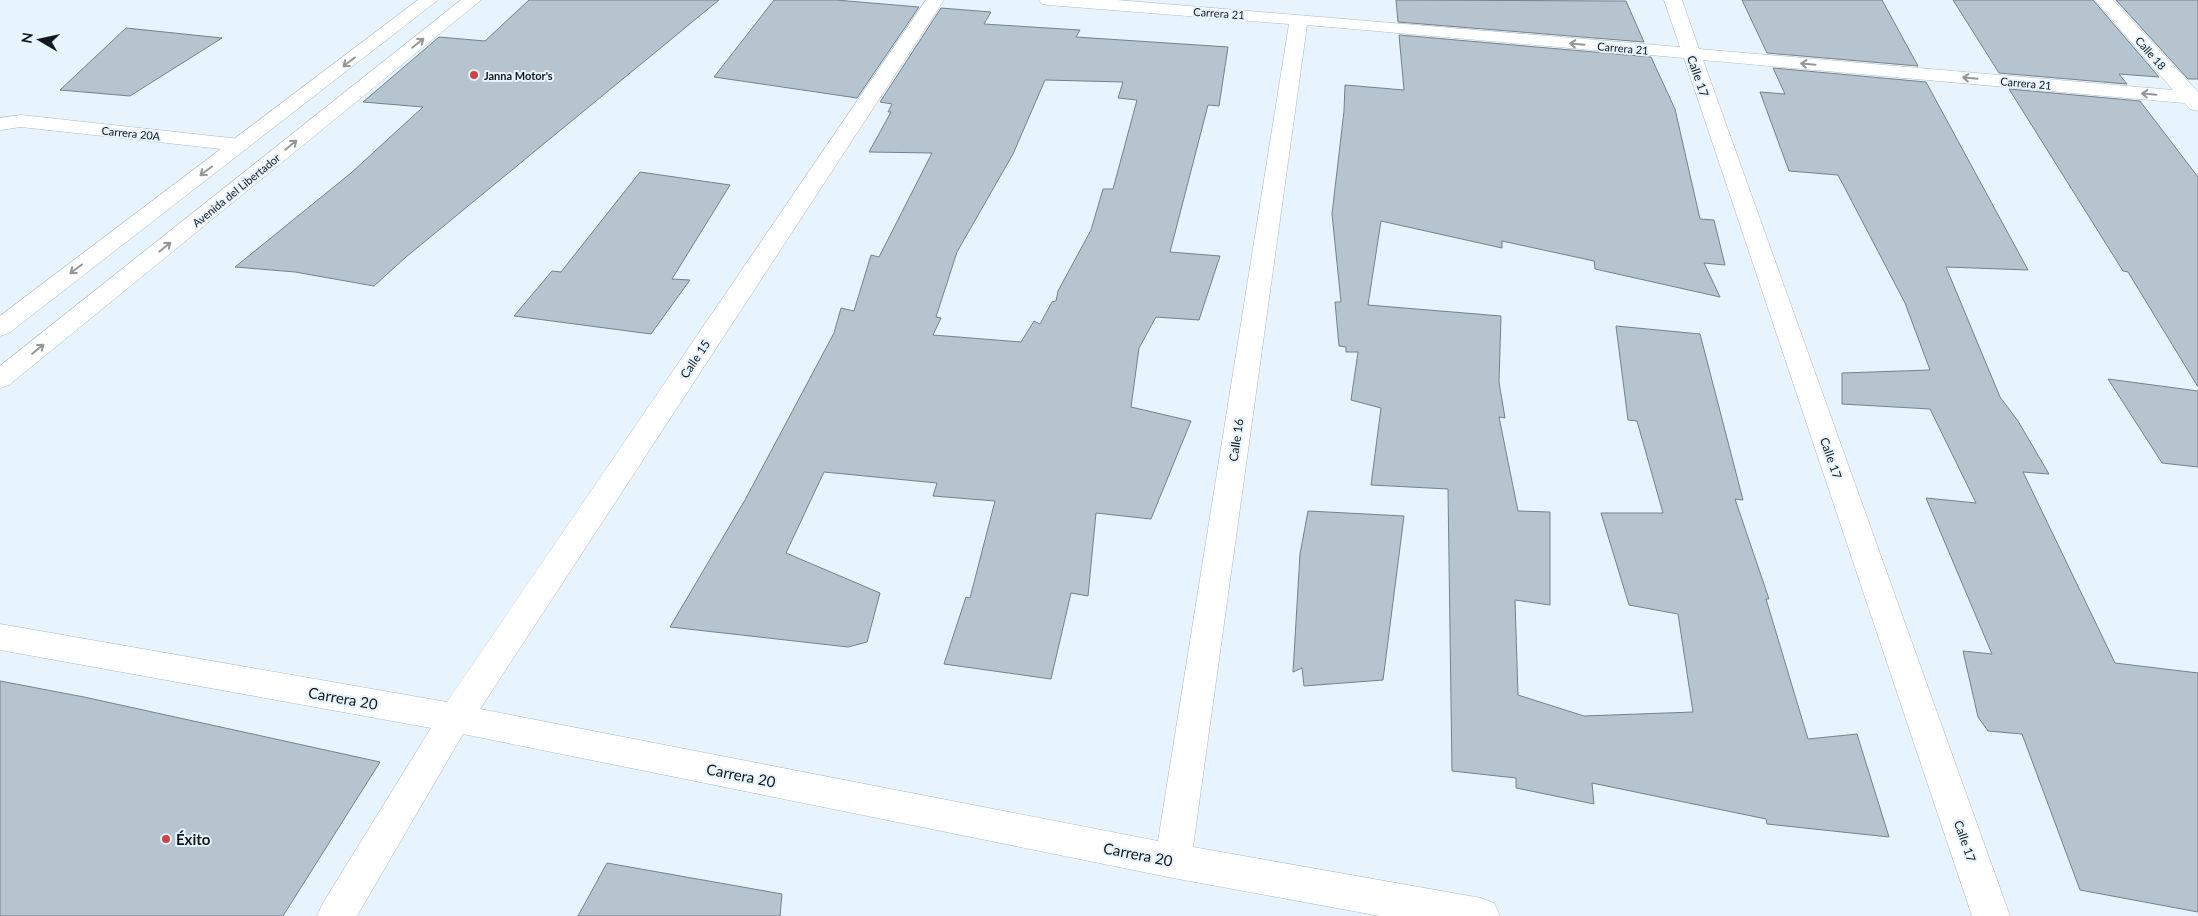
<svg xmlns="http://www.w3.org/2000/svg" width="2198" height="916" viewBox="0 0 2198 916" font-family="Lato,sans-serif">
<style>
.building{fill:#b6c4d0;stroke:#74828c;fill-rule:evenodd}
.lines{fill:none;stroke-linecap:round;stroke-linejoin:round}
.street-casing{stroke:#abb9c4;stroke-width:1}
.secondary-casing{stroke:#abb9c4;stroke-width:1}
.street{fill:#fff;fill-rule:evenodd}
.secondary{fill:#fff;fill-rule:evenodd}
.oneway{stroke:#949798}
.poi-dot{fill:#d14245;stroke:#e8f4fd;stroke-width:2}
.labels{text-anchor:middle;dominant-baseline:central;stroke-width:4;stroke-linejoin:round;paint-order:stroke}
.far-street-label{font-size:11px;fill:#12171b;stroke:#e8f4fd}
.far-poi-label{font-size:11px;font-weight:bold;fill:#12171b;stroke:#e8f4fd;text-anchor:start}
.street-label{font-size:12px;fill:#12171b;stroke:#e8f4fd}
.near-street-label{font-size:15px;fill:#12171b;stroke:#e8f4fd}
.near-poi-label{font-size:15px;font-weight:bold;fill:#12171b;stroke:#e8f4fd;text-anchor:start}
</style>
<rect width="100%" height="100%" fill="#e8f4fd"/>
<!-- building -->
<g class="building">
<path d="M529 0H719L406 257 374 286 295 272 235 267 351 173 423 107 363 102 439 37 485 41Z"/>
<path d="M774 0H836L919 7 857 98 714 77Z"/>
<path d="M1396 0 1626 1 1644 42 1398 22Z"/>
<path d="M1742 0H1882L1918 66 1767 53Z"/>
<path d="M1953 0H2093L2159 77 2119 74 2127 84 1999 73Z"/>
<path d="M2116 0H2198V79H2188Z"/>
<path d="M941 8 991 12 984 24 1080 30 1076 37 1228 47 1219 106 1208 105 1170 252 1220 256 1199 320 1156 317 1139 348 1131 407 1191 421 1151 519 1096 513 1088 596 1071 593 1051 679 944 664 966 597 970 598 995 501 933 496 937 483 824 472 786 553 880 593 867 642 848 647 670 627 745 500 834 333 841 308 854 311 871 255 879 257 932 153 869 152 891 112H888L892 104 880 102ZM1045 80 1123 82 1118 98 1137 100 1113 189H1103L1091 230 1058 291 1056 301 1052 302 1040 324 1034 321 1021 342 933 335 941 318 936 317 957 252 1013 154Z"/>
<path d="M126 28 222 38 130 96 60 90Z"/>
<path d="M1399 35 1651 57 1675 109 1700 219 1714 220 1725 265 1704 263 1720 297 1595 269 1594 261 1502 241V248L1381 221 1368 305 1501 316 1499 382 1505 418 1499 417 1518 511 1550 512V605L1515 600 1518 695 1584 716 1693 712 1678 614 1629 605 1601 513H1663L1637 421 1628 420 1616 326 1700 334 1743 500 1735 499 1769 599H1766L1808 739 1857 734 1889 837 1767 824 1766 819 1592 783 1594 804 1516 788V778L1452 771 1448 489 1371 485 1381 408 1351 400 1358 352H1346V347L1339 346 1335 302H1341L1332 214 1344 111 1345 85 1404 90Z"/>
<path d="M1773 68 1926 82 2028 270 1946 267 2000 397 2018 421 2049 474 2023 472 2115 663 2198 673V912L2080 890 2022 734 1988 731 1978 717 1963 651 1992 654 1926 498 1976 503 1930 409 1842 404V373L1930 370 1905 303 1838 175 1789 171 1760 92 1785 94Z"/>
<path d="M2009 89 2140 101 2198 177V387L2128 272 2123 271Z"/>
<path d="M640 172 730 185 672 279 690 280 651 334 514 316 552 271 561 272Z"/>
<path d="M2108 379 2198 391V467L2162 463Z"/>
<path d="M1308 511 1404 516 1383 680 1304 686 1302 668 1293 672 1300 554Z"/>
<path d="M0 681 84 697 380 762 283 916H0Z"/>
<path d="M607 863 782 894 780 916H578Z"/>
</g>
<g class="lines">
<!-- street casing -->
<g class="street-casing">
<g id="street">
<path d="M926 0H944L480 709 1158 841 1289 24 1048 5 1042 4 1039 0H1117L1680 47 1664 0H1682L1699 49 2173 90 2095 0H2113L2198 92V111L2190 109 2184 103 1703 60 2010 916H1972L1684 58 1307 25 1193 847 1481 898 1494 903 1500 916H1380L1173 878 463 734 357 916H317L323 903 431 728 0 650V624L447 702Z"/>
<path d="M21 115 240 139 247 141 250 145 247 149 240 151 21 127 0 130V118Z"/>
</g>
</g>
<!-- secondary casing -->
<g class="secondary-casing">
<g id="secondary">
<path d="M418 0H438L9 333 0 336V316Z"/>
<path d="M461 0H481L9 385 0 388V366Z"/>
</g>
</g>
<!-- street -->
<use href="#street" class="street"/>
<!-- secondary -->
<use href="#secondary" class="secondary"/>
</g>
<!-- one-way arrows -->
<defs><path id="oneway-shaft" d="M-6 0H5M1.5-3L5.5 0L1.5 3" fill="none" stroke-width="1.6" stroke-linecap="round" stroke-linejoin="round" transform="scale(1.25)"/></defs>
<g class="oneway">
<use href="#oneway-shaft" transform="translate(418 43) rotate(-39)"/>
<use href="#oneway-shaft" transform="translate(1577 44) rotate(-175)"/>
<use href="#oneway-shaft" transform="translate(349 62) rotate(143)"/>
<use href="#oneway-shaft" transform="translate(1808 64) rotate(-175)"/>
<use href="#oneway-shaft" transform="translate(1970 78) rotate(-175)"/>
<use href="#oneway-shaft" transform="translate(2149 94) rotate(-175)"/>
<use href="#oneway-shaft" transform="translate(291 145) rotate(-39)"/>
<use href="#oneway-shaft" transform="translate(206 171) rotate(143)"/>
<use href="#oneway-shaft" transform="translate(165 247) rotate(-39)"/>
<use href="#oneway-shaft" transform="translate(76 269) rotate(143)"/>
<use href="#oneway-shaft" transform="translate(38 349) rotate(-39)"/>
</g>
<!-- markers -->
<g class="poi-dot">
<circle cx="474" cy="75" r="5"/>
<circle cx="166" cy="839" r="5"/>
</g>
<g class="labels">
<!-- far-street labels -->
<g class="far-street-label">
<text transform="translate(1219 13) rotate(4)">Carrera 21</text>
<text transform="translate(1623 48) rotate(5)">Carrera 21</text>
<text transform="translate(2151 53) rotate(48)">Calle 18</text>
<text transform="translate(2026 83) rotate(5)">Carrera 21</text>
<text transform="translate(131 133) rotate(6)">Carrera 20A</text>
<text transform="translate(236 190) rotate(-39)">Avenida del Libertador</text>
</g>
<!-- far-poi labels -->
<g class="far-poi-label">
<text x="484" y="75">Janna Motor's</text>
</g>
<!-- street labels -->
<g class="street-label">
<text transform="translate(1698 76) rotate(71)">Calle 17</text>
<text transform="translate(695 359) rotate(-56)">Calle 15</text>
<text transform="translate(1236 440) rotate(-82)">Calle 16</text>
<text transform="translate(1831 458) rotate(71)">Calle 17</text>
<text transform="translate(1965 841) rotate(71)">Calle 17</text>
</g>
<!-- near-street labels -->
<g class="near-street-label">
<text transform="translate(343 698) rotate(10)">Carrera 20</text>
<text transform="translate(741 775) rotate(11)">Carrera 20</text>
<text transform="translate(1138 854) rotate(11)">Carrera 20</text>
</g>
<!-- near-poi labels -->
<g class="near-poi-label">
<text x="176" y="839">Éxito</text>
</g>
</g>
<!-- north arrow -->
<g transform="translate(40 40) rotate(279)" stroke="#e8f4fd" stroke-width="4" paint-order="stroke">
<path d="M0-4L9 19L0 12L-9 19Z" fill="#12171b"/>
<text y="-8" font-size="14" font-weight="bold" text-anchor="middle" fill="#12171b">N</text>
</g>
</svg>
